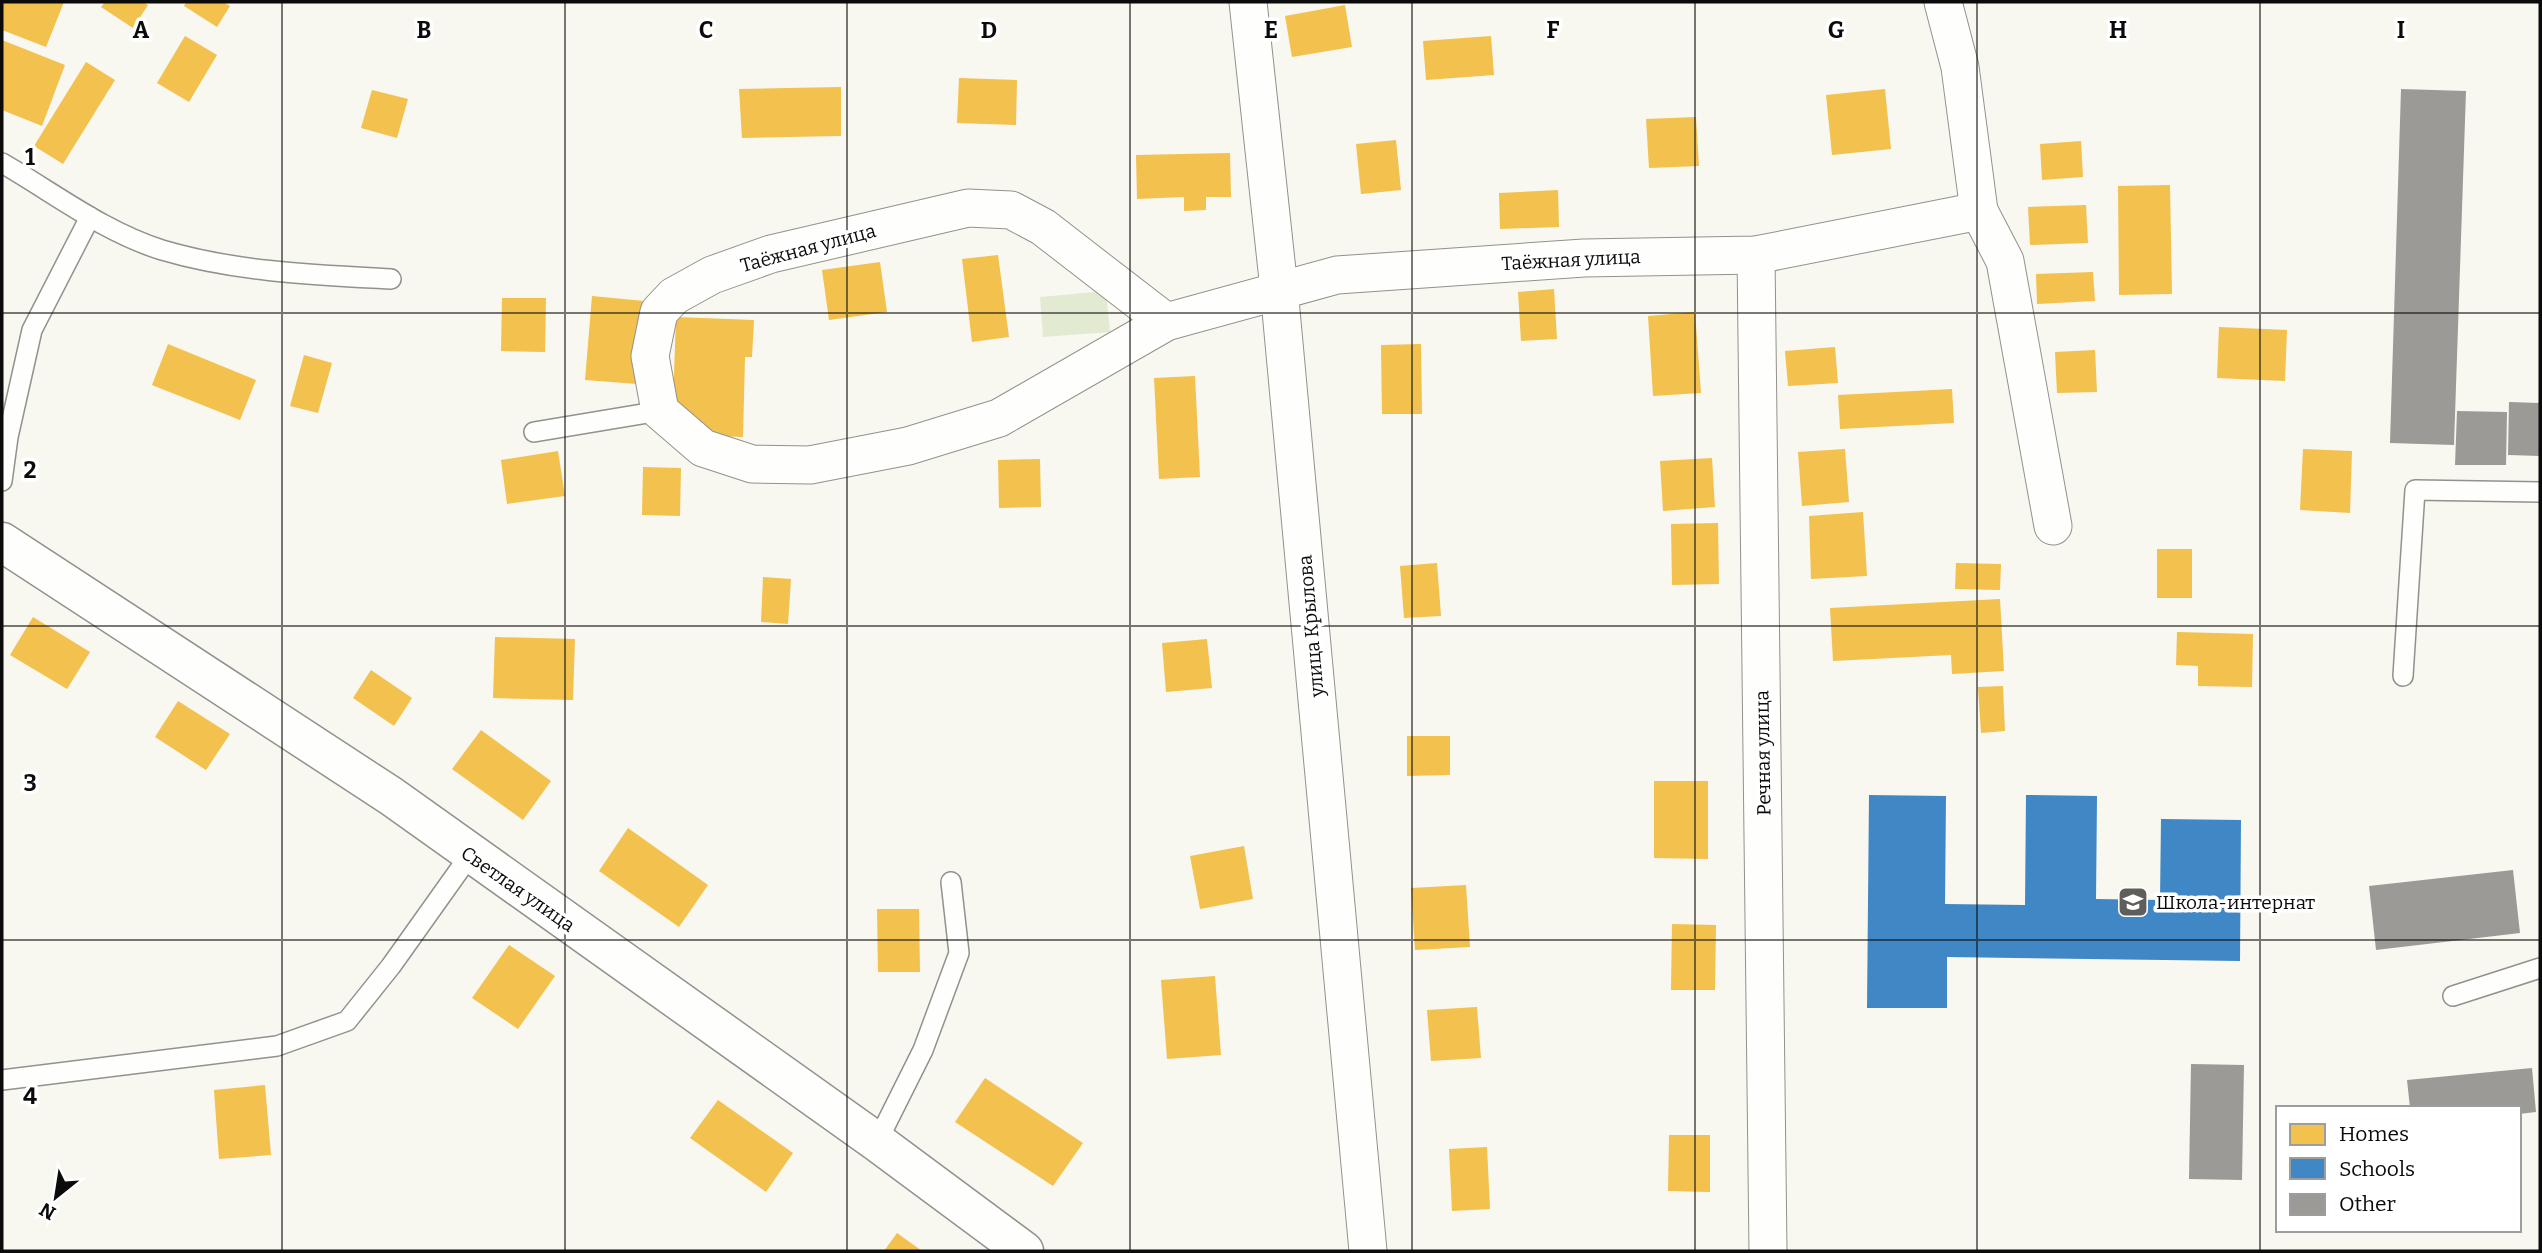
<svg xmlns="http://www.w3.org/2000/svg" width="2542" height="1253" viewBox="0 0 2542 1253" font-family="Bitter,serif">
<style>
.green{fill:#e2ebd2}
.homes{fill:#f2c14e}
.schools{fill:#3f88c5}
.building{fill:#9b9a96}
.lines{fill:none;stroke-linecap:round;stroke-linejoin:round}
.service-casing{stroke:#92918e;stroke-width:22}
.minor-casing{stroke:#92918e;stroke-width:39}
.tertiary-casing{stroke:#92918e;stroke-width:41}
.service{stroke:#fefefd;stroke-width:19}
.minor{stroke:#fefefd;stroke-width:37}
.tertiary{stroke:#fefefd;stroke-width:38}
.grid{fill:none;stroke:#0b0b0b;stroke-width:2;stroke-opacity:0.55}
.labels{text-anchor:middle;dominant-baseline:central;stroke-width:7;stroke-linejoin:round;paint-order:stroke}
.street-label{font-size:19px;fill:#0b0b0b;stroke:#fff}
.poi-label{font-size:19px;fill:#0b0b0b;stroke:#fff;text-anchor:start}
.grid-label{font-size:23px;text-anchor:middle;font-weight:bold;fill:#0b0b0b;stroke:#fff;stroke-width:7;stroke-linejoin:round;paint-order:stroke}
</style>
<rect width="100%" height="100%" fill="#f8f7f0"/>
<!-- green -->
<path class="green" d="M1106 291 1110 332 1043 337 1040 297Z"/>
<!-- homes -->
<g class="homes">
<path d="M2 2H64L46 47 2 30Z"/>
<path d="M105 2H143L148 5 133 28 101 7Z"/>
<path d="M186 2H223L230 6 217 27 184 6Z"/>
<path d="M1345 5 1352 47 1292 57 1285 16Z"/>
<path d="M185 36 217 55 189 102 157 83Z"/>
<path d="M1491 36 1494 75 1426 80 1423 41Z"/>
<path d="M2 40 65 65 42 126 2 110Z"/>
<path d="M86 62 115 80 63 164 34 146Z"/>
<path d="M959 78 1017 80 1016 125 957 123Z"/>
<path d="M841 87V136L742 138 739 89Z"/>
<path d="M1885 89 1891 149 1832 155 1826 95Z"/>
<path d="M372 90 408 99 397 138 361 128Z"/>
<path d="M1696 117 1699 166 1649 168 1646 119Z"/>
<path d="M1396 140 1401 190 1361 194 1356 144Z"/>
<path d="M2081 141 2083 177 2042 180 2040 144Z"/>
<path d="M1230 153 1231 197H1206V210L1184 211V197L1137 199 1136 155Z"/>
<path d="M2170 185 2172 294 2119 295 2118 186Z"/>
<path d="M1558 190 1559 227 1500 229 1499 193Z"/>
<path d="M2086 205 2088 243 2030 245 2028 207Z"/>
<path d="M998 255 1009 337 972 342 962 259Z"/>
<path d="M880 262 887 312 829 320 822 270Z"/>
<path d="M2093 272 2095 301 2037 304 2036 274Z"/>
<path d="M1554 289 1557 339 1521 341 1518 292Z"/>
<path d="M592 296 644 301 637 384 585 380Z"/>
<path d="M502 298H546L545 352 501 351Z"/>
<path d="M1695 312 1701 393 1653 396 1648 316Z"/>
<path d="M676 317 754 320 752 357H745L743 437 718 436 673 403Z"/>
<path d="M2219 327 2287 330 2285 381 2217 378Z"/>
<path d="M168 344 256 380 240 420 152 385Z"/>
<path d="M1421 344 1422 414H1382L1381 345Z"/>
<path d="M1835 347 1838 383 1788 386 1785 351Z"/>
<path d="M2095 350 2097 392 2057 393 2055 352Z"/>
<path d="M304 355 332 363 318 413 290 406Z"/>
<path d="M1195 376 1200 477 1159 479 1154 378Z"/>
<path d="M1952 389 1954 423 1840 429 1838 395Z"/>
<path d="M1845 449 1849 502 1802 506 1798 452Z"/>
<path d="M2303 449 2352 451 2350 513 2300 510Z"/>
<path d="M558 451 565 496 507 504 501 460Z"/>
<path d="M1712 458 1715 507 1663 511 1660 461Z"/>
<path d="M1040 459 1041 507 999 508 998 460Z"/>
<path d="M643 467 681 468 680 516 642 515Z"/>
<path d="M1863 512 1867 576 1811 579 1809 516Z"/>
<path d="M1718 523 1719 584 1672 585 1671 524Z"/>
<rect x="2157" y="549" width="35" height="49"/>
<path d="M1437 563 1441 616 1404 618 1400 566Z"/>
<path d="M1956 563 2001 564 2000 590 1955 589Z"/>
<path d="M763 577 791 579 788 624 761 622Z"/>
<path d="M2000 599 2004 671 1952 674 1951 655 1833 661 1830 608Z"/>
<path d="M33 617 90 652 67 689 10 655Z"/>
<path d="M2177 632 2253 634 2252 687 2198 686V666L2176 665Z"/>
<path d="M495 637 575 639 573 700 493 698Z"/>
<path d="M1207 639 1212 688 1166 692 1162 643Z"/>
<path d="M371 670 412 698 394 726 353 698Z"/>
<path d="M2003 686 2005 731 1981 733 1978 687Z"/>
<path d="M178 701 230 734 206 770 155 737Z"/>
<path d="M481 730 551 781 523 820 452 769Z"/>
<path d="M1407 736H1450V775L1407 776Z"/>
<path d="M1654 781H1708V859L1654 858Z"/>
<path d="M628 828 708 885 679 927 599 871Z"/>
<path d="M1244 846 1253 899 1200 909 1190 856Z"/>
<path d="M1466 885 1470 947 1415 950 1411 888Z"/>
<path d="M877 909H919L920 972H878Z"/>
<path d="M1672 924 1716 925 1715 990H1671Z"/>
<path d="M509 945 555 976 518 1029 472 998Z"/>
<path d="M1215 976 1221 1055 1167 1059 1161 980Z"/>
<path d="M1477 1007 1481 1058 1431 1061 1427 1010Z"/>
<path d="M985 1078 1083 1143 1053 1186 955 1122Z"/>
<path d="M265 1085 271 1155 219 1159 214 1090Z"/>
<path d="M718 1100 793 1153 766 1192 690 1138Z"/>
<path d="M1669 1135H1710V1192L1668 1191Z"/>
<path d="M1487 1147 1490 1209 1452 1211 1449 1149Z"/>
<path d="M897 1233 922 1251H884Z"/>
</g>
<!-- schools -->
<path class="schools" d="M1869 795 1946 796 1945 904 2025 905 2026 795 2097 796 2096 899 2160 900 2161 819 2241 820 2240 961 1947 957V1008H1867Z"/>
<!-- building -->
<g class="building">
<path d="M2401 89 2466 91 2454 445 2390 443Z"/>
<path d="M2509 402 2540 403V456L2508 455Z"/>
<path d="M2457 411 2507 412 2506 465H2455Z"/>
<path d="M2513 870 2520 933 2376 950 2369 886Z"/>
<path d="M2191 1064 2244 1065 2242 1180 2189 1179Z"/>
<path d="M2532 1068 2536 1112 2519 1114V1108H2410L2407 1080Z"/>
</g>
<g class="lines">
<!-- service casing -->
<g class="service-casing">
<g id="service">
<path d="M2 163C54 193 104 232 162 250 236 272 315 275 391 279"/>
<path d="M534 432 660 411"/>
<path d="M2 481 8 437 32 330 90 217"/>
<path d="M2403 676 2415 490 2540 492"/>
<path d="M2453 996 2540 968"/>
<path d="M2 1080 277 1046 347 1021 391 966 470 855"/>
<path d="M877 1142 923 1050 959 953 951 882"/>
</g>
</g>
<!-- minor casing -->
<g class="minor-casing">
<g id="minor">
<path d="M1248 2 1279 289 1368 1251"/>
<path d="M1979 211 2005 261 2053 526"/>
<path d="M1756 255 1768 1251"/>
<path d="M1166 322 1043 227 1011 210 968 208 771 254 712 275 674 296 659 312 650 356 660 411 703 448 752 464 810 465 908 446 999 418 1166 322 1337 275 1584 258 1756 255 1979 211 1960 67 1943 2"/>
</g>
</g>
<!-- tertiary casing -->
<g class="tertiary-casing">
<path id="tertiary" d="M2 542 391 796 877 1142 1024 1251"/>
</g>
<!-- service -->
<use href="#service" class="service"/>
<!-- minor -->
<use href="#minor" class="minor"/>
<!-- tertiary -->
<use href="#tertiary" class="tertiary"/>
</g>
<!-- grid -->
<path class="grid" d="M282 2V1251M565 2V1251M847 2V1251M1130 2V1251M1412 2V1251M1695 2V1251M1977 2V1251M2260 2V1251M2 313H2540M2 626H2540M2 940H2540"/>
<!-- icons -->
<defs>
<g id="school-square" transform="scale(1.575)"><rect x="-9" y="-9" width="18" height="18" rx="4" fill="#5e5e5b" stroke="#fff"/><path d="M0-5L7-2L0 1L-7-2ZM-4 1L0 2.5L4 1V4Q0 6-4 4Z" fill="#fff"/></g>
</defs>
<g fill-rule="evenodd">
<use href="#school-square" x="2133" y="902"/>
</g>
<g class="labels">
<!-- street labels -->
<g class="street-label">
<text transform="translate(808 248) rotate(-15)">Таёжная улица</text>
<text transform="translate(1571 260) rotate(-3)">Таёжная улица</text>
<text transform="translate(1311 626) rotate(-95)">улица Крылова</text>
<text transform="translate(1763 753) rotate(-91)">Речная улица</text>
<text transform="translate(518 889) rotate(35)">Светлая улица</text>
</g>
<!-- poi labels -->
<g class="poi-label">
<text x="2156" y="902">Школа-интернат</text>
</g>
</g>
<g class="grid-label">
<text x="141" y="38">A</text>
<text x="424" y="38">B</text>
<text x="706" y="38">C</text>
<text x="989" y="38">D</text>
<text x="1271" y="38">E</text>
<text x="1553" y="38">F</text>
<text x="1836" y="38">G</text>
<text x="2118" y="38">H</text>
<text x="2401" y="38">I</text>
<text x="30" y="165">1</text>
<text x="30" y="478">2</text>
<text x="30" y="791">3</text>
<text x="30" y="1104">4</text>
</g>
<!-- border -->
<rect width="2542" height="1253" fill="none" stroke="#0b0b0b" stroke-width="7"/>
<!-- legend -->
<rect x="2276" y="1106" width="245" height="126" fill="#ffffff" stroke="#9d9d9d" stroke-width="2"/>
<rect x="2290" y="1124" width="35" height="21" fill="#f2c14e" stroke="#9d9d9d" stroke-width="2"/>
<text x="2339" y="1141" font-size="21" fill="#0b0b0b">Homes</text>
<rect x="2290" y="1158" width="35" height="21" fill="#3f88c5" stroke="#9d9d9d" stroke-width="2"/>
<text x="2339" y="1176" font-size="21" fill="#0b0b0b">Schools</text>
<rect x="2290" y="1194" width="35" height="21" fill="#9b9a96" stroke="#9d9d9d" stroke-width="2"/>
<text x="2339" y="1211" font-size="21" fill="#0b0b0b">Other</text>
<!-- north arrow -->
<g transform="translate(56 1197) rotate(210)" stroke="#ffffff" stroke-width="5" paint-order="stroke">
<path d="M0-5L12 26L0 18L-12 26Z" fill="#0b0b0b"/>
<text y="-10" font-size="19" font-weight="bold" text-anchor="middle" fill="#0b0b0b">N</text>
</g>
</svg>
